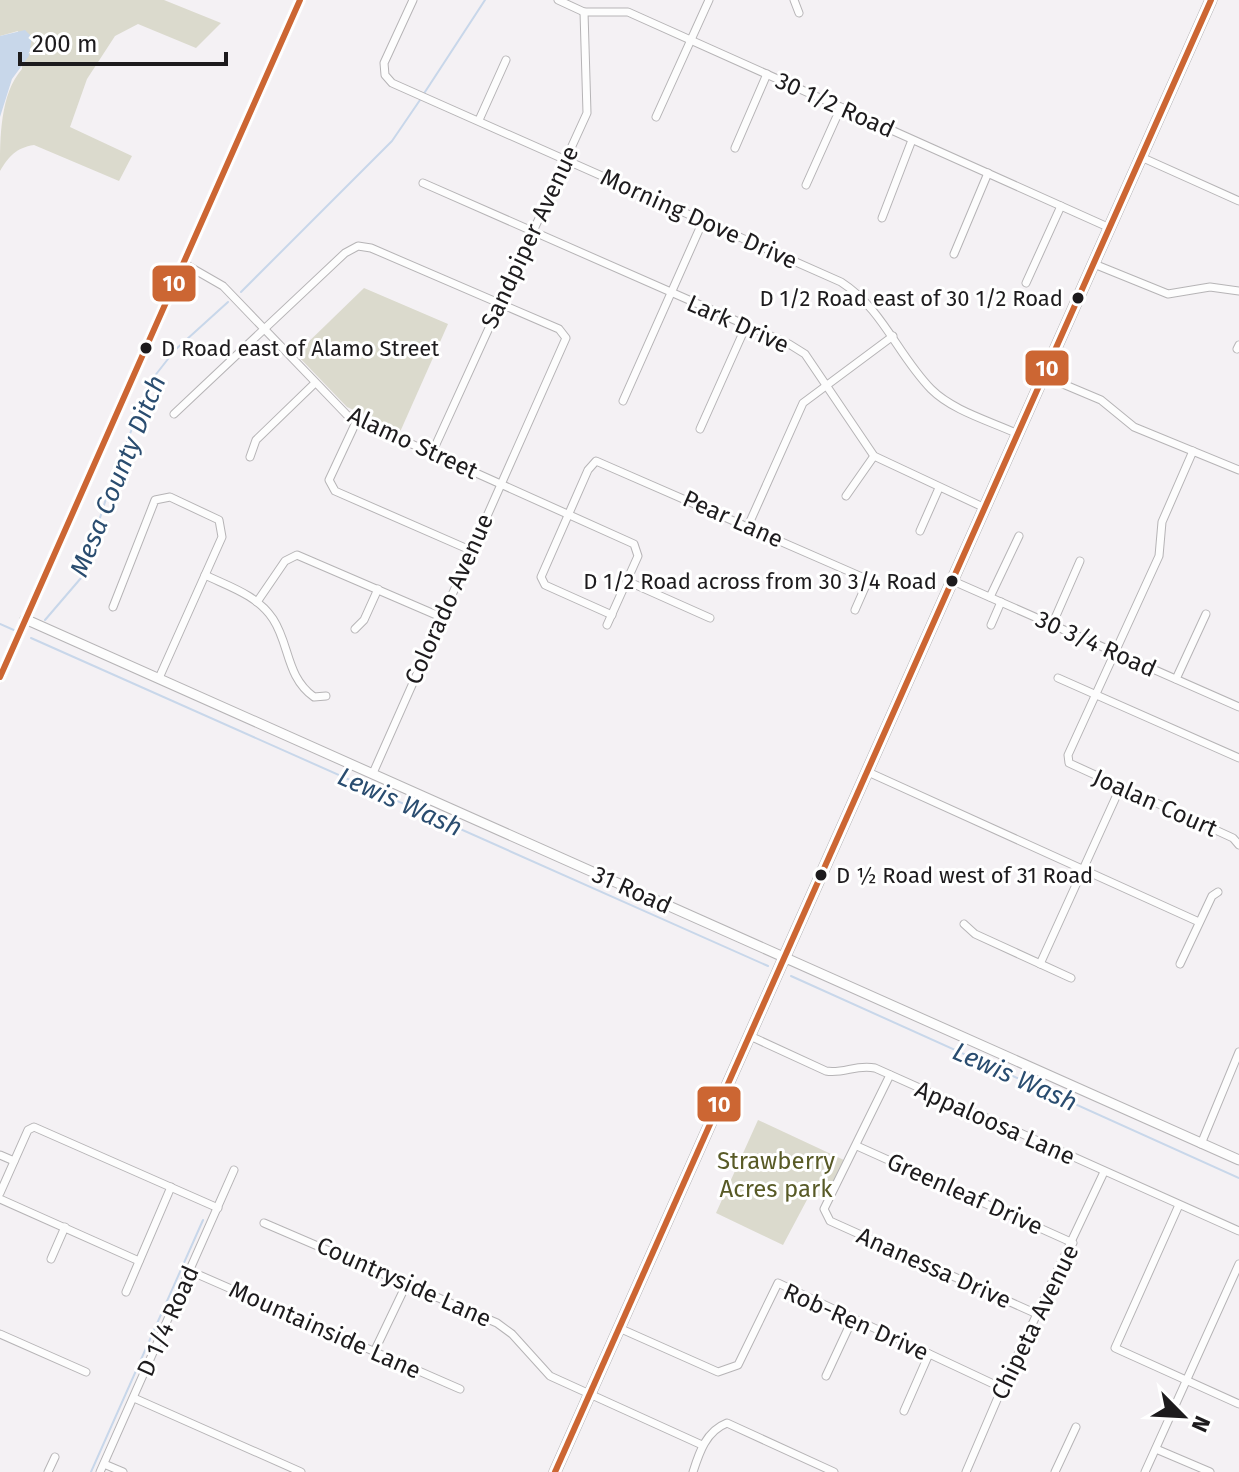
<svg xmlns="http://www.w3.org/2000/svg" width="1239" height="1472" viewBox="0 0 1239 1472" font-family="'Fira Sans',sans-serif">
<style>
.green{fill:#dbdacd}
.water{fill:#c8d7ea}
.lines{fill:none;stroke-linecap:round;stroke-linejoin:round}
.stream{stroke:#c8d7ea;stroke-width:2}
.minor-casing{stroke:#b6b4b6;stroke-width:9}
.tertiary-casing{stroke:#b6b4b6;stroke-width:11}
.secondary-casing{stroke:#b6b4b6;stroke-width:13}
.minor{stroke:#fdfdfd;stroke-width:7}
.tertiary{stroke:#fdfdfd;stroke-width:9}
.secondary{stroke:#f7f4f3;stroke-width:11}
.bus-1-casing{stroke:#fff;stroke-width:12}
.bus-1{stroke:#c63;stroke-width:6}
.bus-dot{fill:#1d1b1d;stroke:#fff;stroke-width:3}
.labels{text-anchor:middle;dominant-baseline:central;stroke-width:6;stroke-linejoin:round;paint-order:stroke}
.bus-label{font-size:22px;fill:#1d1b1d;stroke:#fff;text-anchor:end}
.street-label{font-size:24px;fill:#1d1b1d;stroke:#fff}
.park-label{font-size:24px;fill:#585a26;stroke:#fff}
.water-label{font-size:26px;font-style:italic;fill:#2a4d70;stroke:#fff}
.line-badge{stroke:#fff;stroke-width:3}
.badge-label{font-size:22px;text-anchor:middle;font-weight:bold;fill:#fff}
</style>
<rect width="100%" height="100%" fill="#f4f1f4"/>
<!-- green -->
<g class="green">
<path d="M0 0H164L221 23 196 48 138 24 115 36 87 79 70 127 132 156 119 181 34 145C16 148 9 156 0 171 0 138 0 94 22 69L18 31 0 36Z"/>
<path d="M364 288 448 324 400 432 347 407 296 354Z"/>
<path d="M758 1120 846 1161 826 1196H809L783 1245 716 1213Z"/>
</g>
<!-- water -->
<path class="water" d="M25 30 32 37 29 56 12 79 0 117V36Z"/>
<g class="lines">
<!-- stream -->
<g class="stream">
<path d="M423 95 485 0"/>
<path d="M241 292 392 141 420 100"/>
<path d="M45 620 81 578 111 483 150 382 175 350 228 302"/>
<path d="M0 624 16 631"/>
<path d="M31 638 768 966"/>
<path d="M791 976 1239 1178"/>
<path d="M91 1472 203 1220"/>
</g>
<!-- minor casing -->
<g class="minor-casing">
<g id="minor">
<path d="M413 0 384 63 385 75 392 83 841 282C883 309 897 354 931 389 953 411 990 421 1018 434"/>
<path d="M558 0 584 12H628L1110 228"/>
<path d="M794 0 799 13"/>
<path d="M656 117 709 0"/>
<path d="M479 120 506 60"/>
<path d="M735 148 767 74"/>
<path d="M1141 157 1239 201"/>
<path d="M423 183 789 344 805 354 874 456 985 508"/>
<path d="M806 185 841 107"/>
<path d="M882 218 912 140"/>
<path d="M954 254 988 173"/>
<path d="M183 263 223 286 347 415 634 544 638 556 607 625"/>
<path d="M1094 264 1168 294 1210 287 1239 291"/>
<path d="M1026 283 1061 206"/>
<path d="M1237 349 1239 345"/>
<path d="M1044 376 1101 400 1134 427 1239 470"/>
<path d="M623 401 703 221"/>
<path d="M174 414 345 253 358 246 371 248 559 329 566 338 373 773"/>
<path d="M357 420 329 480 335 491 470 550"/>
<path d="M700 429 746 326"/>
<path d="M1193 451 1162 522 1159 556 1068 755 1069 763 1233 838 1239 845"/>
<path d="M432 453 587 113 584 12"/>
<path d="M250 457 256 440 315 383"/>
<path d="M846 496 874 456"/>
<path d="M748 526 803 403 893 336"/>
<path d="M920 531 939 488"/>
<path d="M205 575C230 587 257 595 273 619 290 645 286 677 314 697L326 696"/>
<path d="M627 581 710 618"/>
<path d="M953 581 1239 707"/>
<path d="M990 597 1019 536"/>
<path d="M257 602 285 561 297 555 441 617"/>
<path d="M113 607 155 500 170 497 219 520 222 537 159 678"/>
<path d="M612 615 545 585 541 577 588 470 596 461 862 577 866 585 855 610"/>
<path d="M991 625 1001 602"/>
<path d="M1052 625 1080 561"/>
<path d="M355 629 364 620 378 589"/>
<path d="M1058 678 1239 758"/>
<path d="M1176 679 1206 614"/>
<path d="M868 772 1199 922"/>
<path d="M964 924 975 934 1071 978"/>
<path d="M1040 964 1120 788"/>
<path d="M1180 964 1212 896 1218 892"/>
<path d="M750 1036 826 1071C844 1074 856 1064 875 1068L1239 1231"/>
<path d="M890 1075 824 1209 830 1221 1037 1314"/>
<path d="M1201 1144 1239 1052"/>
<path d="M857 1146 1073 1243"/>
<path d="M0 1155 14 1161"/>
<path d="M0 1193 28 1130 34 1127 218 1208"/>
<path d="M0 1199 139 1261"/>
<path d="M1179 1205 1115 1348 1239 1404"/>
<path d="M264 1223 497 1323 512 1334 550 1376 702 1445"/>
<path d="M51 1259 65 1227"/>
<path d="M190 1271 460 1389"/>
<path d="M126 1292 171 1187"/>
<path d="M619 1328 718 1372 738 1365 778 1283 1002 1388"/>
<path d="M0 1334 86 1372"/>
<path d="M374 1352 407 1283"/>
<path d="M826 1376 853 1318"/>
<path d="M134 1398 301 1472"/>
<path d="M904 1411 929 1354"/>
<path d="M1156 1449 1210 1472"/>
<path d="M104 1464 123 1472"/>
<path d="M48 1472 55 1457"/>
<path d="M100 1472 234 1170"/>
<path d="M693 1472C699 1453 706 1431 727 1423L834 1472"/>
<path d="M966 1472 1002 1388 1104 1172"/>
<path d="M1055 1472 1076 1427"/>
<path d="M1145 1472 1239 1264"/>
</g>
</g>
<!-- tertiary casing -->
<g class="tertiary-casing">
<g id="tertiary">
<path d="M25 619 1239 1160"/>
<path d="M0 677 300 0"/>
</g>
</g>
<!-- secondary casing -->
<g class="secondary-casing">
<path id="secondary" d="M555 1472 1211 0"/>
</g>
<!-- minor -->
<use href="#minor" class="minor"/>
<!-- tertiary -->
<use href="#tertiary" class="tertiary"/>
<!-- secondary -->
<use href="#secondary" class="secondary"/>
<!-- bus-1 casing -->
<g class="bus-1-casing">
<g id="bus-1">
<path d="M0 677 300 0"/>
<path d="M555 1472 1211 0"/>
</g>
</g>
<!-- bus-1 -->
<use href="#bus-1" class="bus-1"/>
</g>
<!-- markers -->
<g class="bus-dot">
<circle cx="1078" cy="298" r="7"/>
<circle cx="146" cy="348" r="7"/>
<circle cx="952" cy="581" r="7"/>
<circle cx="821" cy="875" r="7"/>
</g>
<g class="labels">
<!-- bus labels -->
<g class="bus-label">
<text x="1063" y="298">D 1/2 Road east of 30 1/2 Road</text>
<text x="161" y="348" text-anchor="start">D Road east of Alamo Street</text>
<text x="937" y="581">D 1/2 Road across from 30 3/4 Road</text>
<text x="836" y="875" text-anchor="start">D ½ Road west of 31 Road</text>
</g>
<!-- street labels -->
<g class="street-label">
<text transform="translate(835 105) rotate(24)">30 1/2 Road</text>
<text transform="translate(699 219) rotate(24)">Morning Dove Drive</text>
<text transform="translate(530 237) rotate(-65)">Sandpiper Avenue</text>
<text transform="translate(738 324) rotate(24)">Lark Drive</text>
<text transform="translate(413 443) rotate(25)">Alamo Street</text>
<text transform="translate(733 519) rotate(24)">Pear Lane</text>
<text transform="translate(449 599) rotate(-66)">Colorado Avenue</text>
<text transform="translate(1096 644) rotate(24)">30 3/4 Road</text>
<text transform="translate(1155 803) rotate(24)">Joalan Court</text>
<text transform="translate(632 890) rotate(24)">31 Road</text>
<text transform="translate(995 1123) rotate(24)">Appaloosa Lane</text>
<text transform="translate(965 1194) rotate(24)">Greenleaf Drive</text>
<text transform="translate(934 1268) rotate(24)">Ananessa Drive</text>
<text transform="translate(404 1282) rotate(24)">Countryside Lane</text>
<text transform="translate(168 1321) rotate(-66)">D 1/4 Road</text>
<text transform="translate(856 1322) rotate(24)">Rob-Ren Drive</text>
<text transform="translate(1035 1322) rotate(-64)">Chipeta Avenue</text>
<text transform="translate(325 1330) rotate(24)">Mountainside Lane</text>
</g>
<!-- park labels -->
<g class="park-label">
<text x="776" y="1161">Strawberry<tspan x="776" dy="28">Acres park</tspan></text>
</g>
<!-- water labels -->
<g class="water-label">
<text transform="translate(118 476) rotate(-68)">Mesa County Ditch</text>
<text transform="translate(400 802) rotate(24)">Lewis Wash</text>
<text transform="translate(1015 1077) rotate(24)">Lewis Wash</text>
</g>
</g>
<g class="line-badge">
<rect x="151" y="264" width="46" height="39" rx="8" fill="#c63"/>
<rect x="1024" y="349" width="46" height="38" rx="8" fill="#c63"/>
<rect x="696" y="1085" width="46" height="38" rx="8" fill="#c63"/>
</g>
<g class="badge-label">
<text x="174" y="291">10</text>
<text x="1047" y="376">10</text>
<text x="719" y="1112">10</text>
</g>
<!-- north arrow -->
<g transform="translate(1183 1416) rotate(114)" stroke="#ffffff" stroke-width="6" paint-order="stroke">
<path d="M0-6L14 30L0 20L-14 30Z" fill="#1d1b1d"/>
<text y="-12" font-size="22" font-weight="bold" text-anchor="middle" fill="#1d1b1d">N</text>
</g>
<!-- scale -->
<path d="M20 52v12h206v-12" fill="none" stroke="#1d1b1d" stroke-width="4"/>
<text x="32" y="52" font-size="24" fill="#1d1b1d" stroke="#ffffff" stroke-width="6" paint-order="stroke">200 m</text>
</svg>
